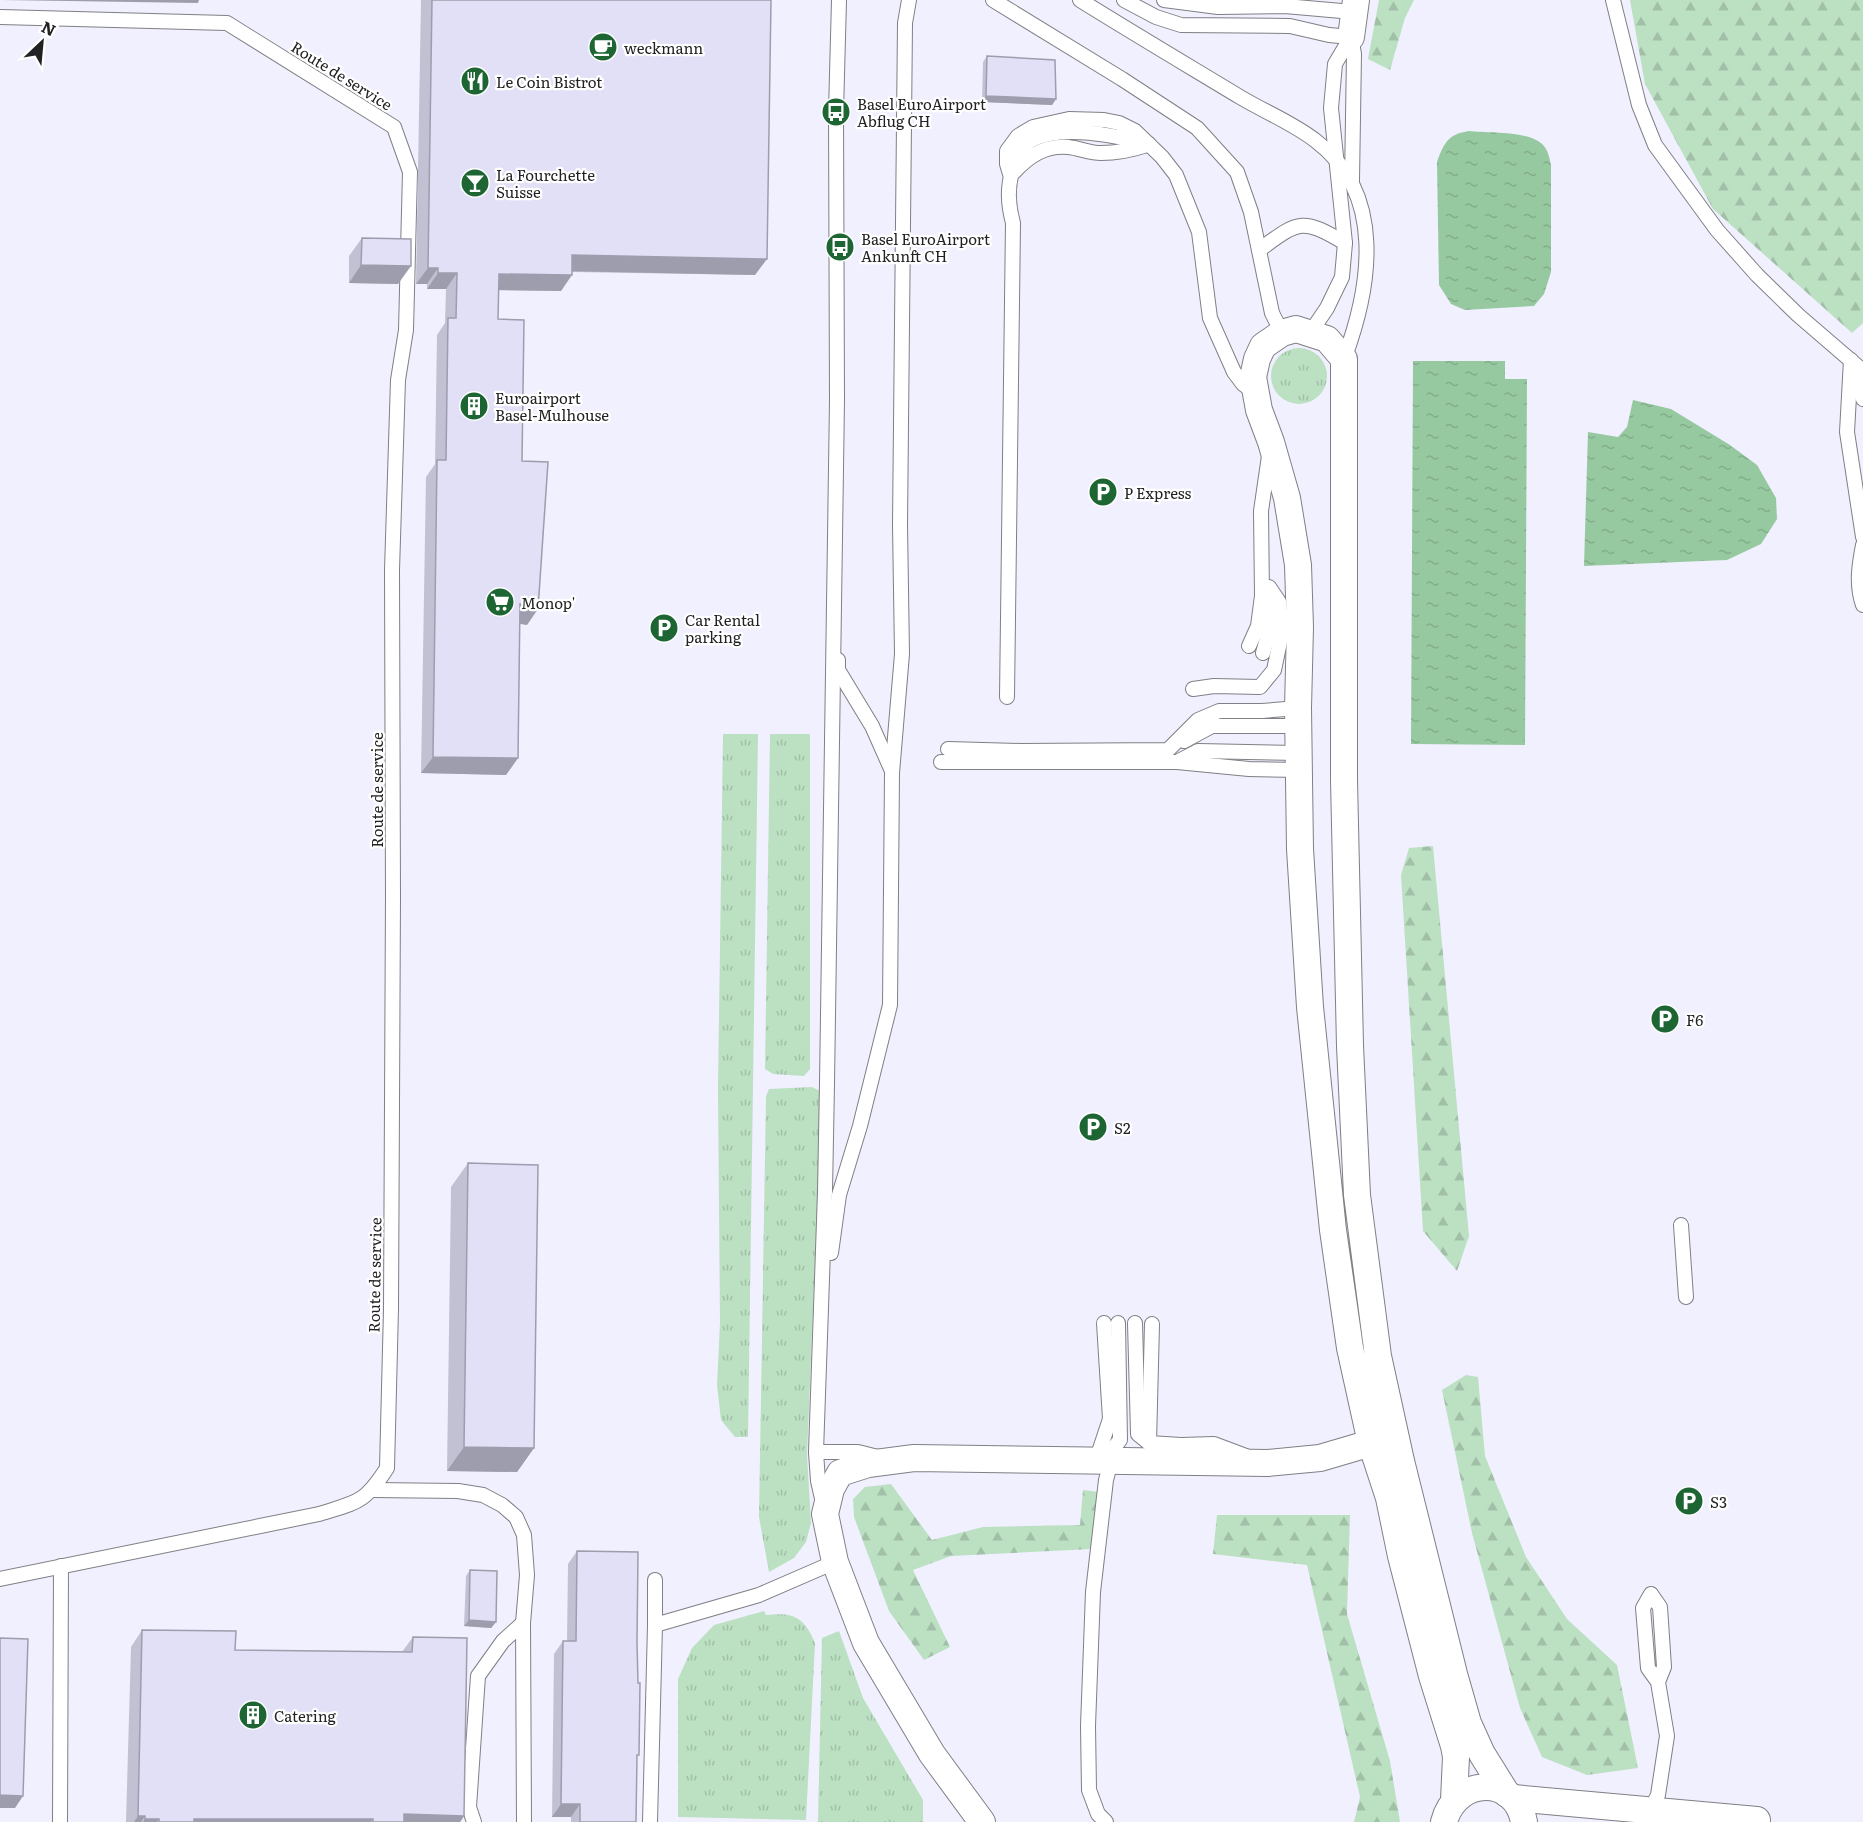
<svg xmlns="http://www.w3.org/2000/svg" width="1863" height="1822" viewBox="0 0 1863 1822" font-family="Literata,serif">
<style>
.built{fill:#f1f0ff}
.grass{fill:url(#grass-tufts)}
.forest{fill:url(#forest-firs)}
.water{fill:url(#water-ripples)}
.lines{fill:none;stroke-linecap:round;stroke-linejoin:round}
.lane-casing{stroke:#7f7f85;stroke-width:16}
.street-casing{stroke:#7f7f85;stroke-width:28}
.lane{stroke:#fff;stroke-width:14}
.street{stroke:#fff;stroke-width:26}
.wall{fill:#c2c1d4}
.shaded-wall{fill:#9e9dad}
.building{fill:#e1e0f7;stroke:#9e9dad;stroke-width:1.5}
.labels{text-anchor:middle;dominant-baseline:central;stroke-width:4.5;stroke-linejoin:round;paint-order:stroke}
.poi-label{font-size:15px;fill:#222224;stroke:#fff;text-anchor:start}
.street-label{font-size:15px;fill:#222224;stroke:#fff}
</style>
<defs>
<pattern id="grass-tufts" width="24" height="20" patternUnits="userSpaceOnUse" patternTransform="scale(1.5)"><rect width="24" height="20" fill="#bce0c2"/><path d="M3 7l-1-3M5 7V3M7 7l1-3M15 17l-1-3M17 17v-4M19 17l1-3" fill="none" stroke="#a1c0a7"/></pattern>
<pattern id="forest-firs" width="22" height="20" patternUnits="userSpaceOnUse" patternTransform="scale(1.5)"><rect width="22" height="20" fill="#bce0c2"/><path d="M5 1l3.5 6h-7zM16 11l3.5 6h-7z" fill="#a1c0a7"/></pattern>
<pattern id="water-ripples" width="26" height="14" patternUnits="userSpaceOnUse" patternTransform="scale(1.5)"><rect width="26" height="14" fill="#97c9a0"/><path d="M2 4q2-2 4 0t4 0M15 11q2-2 4 0t4 0" fill="none" stroke="#82ac8a"/></pattern>
</defs>
<rect width="100%" height="100%" fill="#fafafe"/>
<!-- built -->
<path class="built" d="M0 0H1655L1863 305V1822H0Z"/>
<!-- grass -->
<g class="grass">
<circle cx="1299" cy="376" r="28"/>
<path d="M723 734H758L748 1437H735L721 1420 717 1385 720 1323 718 1088Z"/>
<path d="M770 734H810V1069L804 1076 773 1074 765 1069Z"/>
<path d="M812 1087 822 1092 807 1455 811 1523 806 1542 794 1558 769 1572 759 1517 766 1096 769 1089Z"/>
<path d="M764 1611 766 1615C794 1612 804 1617 815 1643L806 1820 678 1817V1679L692 1648 714 1625Z"/>
<path d="M839 1631 863 1698 923 1800V1822H818L822 1638Z"/>
</g>
<!-- forest -->
<g class="forest">
<path d="M1379 0H1414L1405 18 1390 70 1368 59Z"/>
<path d="M1630 0H1863V323L1852 333 1713 209 1645 84Z"/>
<path d="M1433 846 1469 1236 1457 1271 1423 1231 1401 875 1409 848Z"/>
<path d="M1466 1375 1478 1377 1485 1456 1526 1557 1567 1619 1617 1665 1638 1768 1587 1775 1542 1757 1520 1708 1472 1533 1442 1390Z"/>
<path d="M891 1484 932 1540 983 1527 1080 1525 1083 1490 1099 1492 1091 1549 951 1556 913 1570 950 1647 924 1660 889 1611 854 1517 853 1499 865 1487Z"/>
<path d="M1217 1515H1350L1347 1614 1390 1761 1400 1822H1354L1360 1797 1307 1565 1213 1554Z"/>
</g>
<!-- water -->
<g class="water">
<path d="M1469 131C1487 133 1527 131 1541 143 1548 149 1549 156 1551 165V272L1544 294 1534 306 1465 310 1451 304 1439 285 1437 162C1444 143 1448 134 1469 131Z"/>
<path d="M1413 361H1505V379H1527L1525 745 1411 744Z"/>
<path d="M1633 400 1671 409 1730 445 1757 465 1776 498 1777 519 1761 544 1727 560 1584 566 1588 432 1618 437 1627 427Z"/>
</g>
<g class="lines">
<!-- lane casing -->
<g class="lane-casing">
<g id="lane">
<path d="M993 0 1122 79 1197 128 1237 172 1251 212 1272 313 1282 333"/>
<path d="M1080 0C1133 33 1187 65 1240 97 1265 112 1293 123 1316 141 1386 194 1371 287 1344 359"/>
<path d="M1124 0 1156 17 1181 25 1290 26 1329 35 1351 37"/>
<path d="M1164 0 1218 7 1285 6 1353 12"/>
<path d="M1613 0 1639 105 1655 145 1717 230 1757 275 1798 315 1863 371"/>
<path d="M0 17 227 23 394 127 410 172 406 330 398 380 392 570 393 897 391 1309 387 1468C364 1504 357 1502 319 1514L0 1579"/>
<path d="M1351 37 1354 54 1352 180"/>
<path d="M1014 172C1029 156 1045 145 1068 147 1079 148 1090 153 1101 153 1117 153 1132 150 1147 145"/>
<path d="M1010 174 1007 164V151L1018 136 1033 127 1069 119 1104 120 1119 123 1135 131 1162 157 1176 175 1199 232 1210 318 1234 372 1243 384 1254 392"/>
<path d="M1259 250C1299 221 1301 217 1345 243"/>
<path d="M1310 333 1327 308 1342 277 1345 243 1331 108 1335 64 1351 37"/>
<path d="M1851 360 1847 432 1863 537"/>
<path d="M1854 369 1863 399"/>
<path d="M1863 545C1859 566 1856 585 1863 605"/>
<path d="M1249 646 1258 626 1262 596 1261 511 1269 456"/>
<path d="M1263 653 1270 628V592"/>
<path d="M838 660V670L872 726 892 771"/>
<path d="M1193 689 1214 686 1260 687 1274 670 1282 632 1279 602 1269 587"/>
<path d="M1007 697 1013 223C1008 204 1007 188 1013 168 1016 158 1021 147 1030 141 1061 123 1117 136 1149 144"/>
<path d="M1184 741 1212 726H1299"/>
<path d="M948 749 1021 751 1168 750 1198 720 1219 711H1262L1298 708"/>
<path d="M941 762H1177L1198 751 1299 753"/>
<path d="M1177 762 1249 769 1299 770"/>
<path d="M1681 1225 1686 1297"/>
<path d="M831 1253 839 1195 860 1126 890 1005 892 773 902 654 900 525 905 23 909 0"/>
<path d="M1135 1323 1138 1434 1149 1443"/>
<path d="M1152 1324 1149 1443 1181 1445 1214 1444 1246 1456"/>
<path d="M816 1452H858L878 1457"/>
<path d="M1096 1461 1110 1419 1104 1323"/>
<path d="M1103 1461 1120 1440 1118 1323"/>
<path d="M373 1490 458 1491 483 1495 502 1505 516 1517 524 1535 527 1575 523 1623 524 1822"/>
<path d="M823 1503 818 1481 816 1452 825 1192 827 1083 837 400 836 112 839 0"/>
<path d="M655 1625V1580"/>
<path d="M1651 1809 1658 1795 1667 1736 1658 1682 1648 1668 1643 1608 1651 1594 1660 1607 1664 1667 1658 1682"/>
<path d="M60 1822 61 1566"/>
<path d="M474 1822 469 1807 478 1676 503 1641 523 1623"/>
<path d="M650 1822 655 1625 759 1595 835 1562"/>
<path d="M1106 1822 1098 1814 1089 1790 1088 1726 1093 1592 1106 1480 1111 1461"/>
</g>
</g>
<!-- street casing -->
<g class="street-casing">
<g id="street">
<path d="M1351 37 1356 0"/>
<path d="M1513 1798 1757 1820"/>
<path d="M1454 1800 1456 1757 1454 1746 1432 1676 1401 1556 1389 1498 1371 1443 1350 1348 1333 1230 1310 1007 1300 849 1298 708 1300 627 1298 565 1287 498 1271 442 1259 410 1253 377 1257 359 1263 346 1282 333 1296 329 1327 339 1344 359V780L1350 1046 1357 1195 1378 1356 1401 1461 1454 1674 1468 1723 1482 1754 1507 1794"/>
<path d="M982 1822 932 1754 866 1643 835 1562 825 1514 831 1489 840 1473 868 1464 914 1458 1268 1463 1320 1458 1371 1443"/>
<path d="M1444 1822C1456 1776 1516 1775 1524 1822"/>
</g>
</g>
<!-- lane -->
<use href="#lane" class="lane"/>
<!-- street -->
<use href="#street" class="street"/>
</g>
<!-- wall -->
<g class="wall">
<path d="M421 0H771L755 275 572 272 561 291 498 290V319L522 461 527 625 520 624 518 758 506 775 421 773 426 477 435 464 437 335 445 323 446 289H427V284H416Z"/>
<path d="M987 56 1056 99 1052 105 982 102 983 62Z"/>
<path d="M362 238 398 284 349 283V256Z"/>
<path d="M468 1163 534 1448 517 1472 447 1471 451 1187Z"/>
<path d="M577 1551 637 1642 636 1822H571V1817H552L554 1654 563 1641H567L568 1564Z"/>
<path d="M470 1570 496 1622 491 1628 464 1626 466 1576Z"/>
<path d="M142 1630 235 1650 402 1652 413 1637 464 1816 460 1822H126L131 1647Z"/>
</g>
<!-- shaded-wall -->
<g class="shaded-wall">
<path d="M2 0H199L198 3Z"/>
<path d="M986 96 1056 99 1052 105 982 102Z"/>
<path d="M572 255 767 259 755 275 561 271Z"/>
<path d="M361 265 411 266 398 284 349 283Z"/>
<path d="M428 268H438L427 284H416Z"/>
<path d="M438 273H457L446 289H427Z"/>
<path d="M499 274 572 275 561 291 487 290Z"/>
<path d="M520 604 538 609 527 625 508 621Z"/>
<path d="M433 757 518 758 506 775 421 773Z"/>
<path d="M464 1447 534 1448 517 1472 447 1471Z"/>
<path d="M469 1620 496 1622 491 1628 464 1626Z"/>
<path d="M0 1795 23 1796 15 1808H0Z"/>
<path d="M561 1804H580L571 1817H552Z"/>
<path d="M404 1814 464 1816 460 1822H399Z"/>
<path d="M138 1816H145L141 1822H134Z"/>
<path d="M145 1819H159L157 1822H143Z"/>
<path d="M194 1819H373L371 1822H191Z"/>
</g>
<!-- building -->
<g class="building">
<path d="M432 0H771L767 259 572 255V275L499 274 498 319 524 320 522 461 548 462 538 609 520 604 518 758 433 757 437 460H446L448 318H456L457 273H438V268H428Z"/>
<path d="M987 56 1055 60 1056 99 986 96Z"/>
<path d="M362 238 411 239V266L361 265Z"/>
<path d="M468 1163 538 1165 534 1448 464 1447Z"/>
<path d="M577 1551 638 1552 637 1642 638 1683H640L639 1755H637L636 1822H580V1804H561L563 1641H576Z"/>
<path d="M470 1570 497 1571 496 1622 469 1620Z"/>
<path d="M142 1630 236 1631 235 1650 412 1652 413 1637 467 1638 464 1816 404 1814V1822H373V1819H194V1822H159V1819H145V1816H138Z"/>
<path d="M0 1638 28 1639 23 1796 0 1795Z"/>
</g>
<!-- icons -->
<defs>
<g id="cafe-disc" transform="scale(1.5)"><circle r="9.5" fill="#1d6633" stroke="#fff"/><path d="M-5.5-4.5H6V0H3Q3 3.5 0 3.5H-2.5Q-5.5 3.5-5.5 0ZM3-3.2v2h1.7v-2ZM-6 4.5H4V6H-6Z" fill="#fff"/></g>
<g id="restaurant-disc" transform="scale(1.5)"><circle r="9.5" fill="#1d6633" stroke="#fff"/><path d="M-5-6h1v4h1v-4h1v4h1v-4h1v5L-1.5 .5V6h-2V.5L-5-1ZM5-6V6H3V1.5H1.5Q1.5-4 5-6Z" fill="#fff"/></g>
<g id="bus-disc" transform="scale(1.5)"><circle r="9.5" fill="#1d6633" stroke="#fff"/><path d="M-5-6H5V4H4V6H2V4H-2V6H-4V4H-5ZM-3.5-4V0h7V-4ZM-3.5 1.2v1.5H-2V1.2ZM2 1.2v1.5H3.5V1.2Z" fill="#fff"/></g>
<g id="bar-disc" transform="scale(1.5)"><circle r="9.5" fill="#1d6633" stroke="#fff"/><path d="M-6-5H6L.8 .8V4.5H3.5V6h-7V4.5H-.8V.8Z" fill="#fff"/></g>
<g id="building-disc" transform="scale(1.5)"><circle r="9.5" fill="#1d6633" stroke="#fff"/><path d="M-4-6H4V6H1V3H-1V6H-4ZM-2.5-4.3h1.7v1.8h-1.7ZM.8-4.3h1.7v1.8H.8ZM-2.5-1h1.7V.8h-1.7ZM.8-1h1.7V.8H.8Z" fill="#fff"/></g>
<g id="parking-disc" transform="scale(1.5)"><circle r="9.5" fill="#1d6633" stroke="#fff"/><path d="M-3.5-5.5H1a3.5 3.5 0 0 1 0 7H-1V5.5H-3.5ZM-1-3.4V-.6H.8a1.4 1.4 0 0 0 0-2.8Z" fill="#fff"/></g>
<g id="supermarket-disc" transform="scale(1.5)"><circle r="9.5" fill="#1d6633" stroke="#fff"/><path d="M-6-5.5h2.5l.6 2H6L4.5 2H-2.5L-4.4-4H-6ZM-1.5 3.2a1.3 1.3 0 1 0 .1 0ZM3 3.2a1.3 1.3 0 1 0 .1 0Z" fill="#fff"/></g>
</defs>
<g fill-rule="evenodd">
<use href="#cafe-disc" x="603" y="47"/>
<use href="#restaurant-disc" x="475" y="81"/>
<use href="#bus-disc" x="836" y="112"/>
<use href="#bar-disc" x="475" y="183"/>
<use href="#bus-disc" x="840" y="247"/>
<use href="#building-disc" x="474" y="406"/>
<use href="#parking-disc" x="1103" y="492"/>
<use href="#supermarket-disc" x="500" y="602"/>
<use href="#parking-disc" x="664" y="628"/>
<use href="#parking-disc" x="1665" y="1019"/>
<use href="#parking-disc" x="1093" y="1127"/>
<use href="#parking-disc" x="1689" y="1501"/>
<use href="#building-disc" x="253" y="1715"/>
</g>
<g class="labels">
<!-- poi labels -->
<g class="poi-label">
<text x="624" y="47">weckmann</text>
<text x="496" y="81">Le Coin Bistrot</text>
<text x="857" y="103">Basel EuroAirport<tspan x="857" dy="17">Abflug CH</tspan></text>
<text x="496" y="174">La Fourchette<tspan x="496" dy="17">Suisse</tspan></text>
<text x="861" y="238">Basel EuroAirport<tspan x="861" dy="17">Ankunft CH</tspan></text>
<text x="495" y="397">Euroairport<tspan x="495" dy="17">Basel-Mulhouse</tspan></text>
<text x="1124" y="492">P Express</text>
<text x="521" y="602">Monop'</text>
<text x="685" y="619">Car Rental<tspan x="685" dy="17">parking</tspan></text>
<text x="1686" y="1019">F6</text>
<text x="1114" y="1127">S2</text>
<text x="1710" y="1501">S3</text>
<text x="274" y="1715">Catering</text>
</g>
<!-- street labels -->
<g class="street-label">
<text transform="translate(342 75) rotate(32)">Route de service</text>
<text transform="translate(376 790) rotate(-90)">Route de service</text>
<text transform="translate(374 1275) rotate(-89)">Route de service</text>
</g>
</g>
<!-- north arrow -->
<g transform="translate(42 42) rotate(26)" stroke="#ffffff" stroke-width="4.5" paint-order="stroke">
<path d="M0-4.5L10 22L0 15L-10 22Z" fill="#222224"/>
<text y="-9" font-size="16" font-weight="bold" text-anchor="middle" fill="#222224">N</text>
</g>
</svg>
